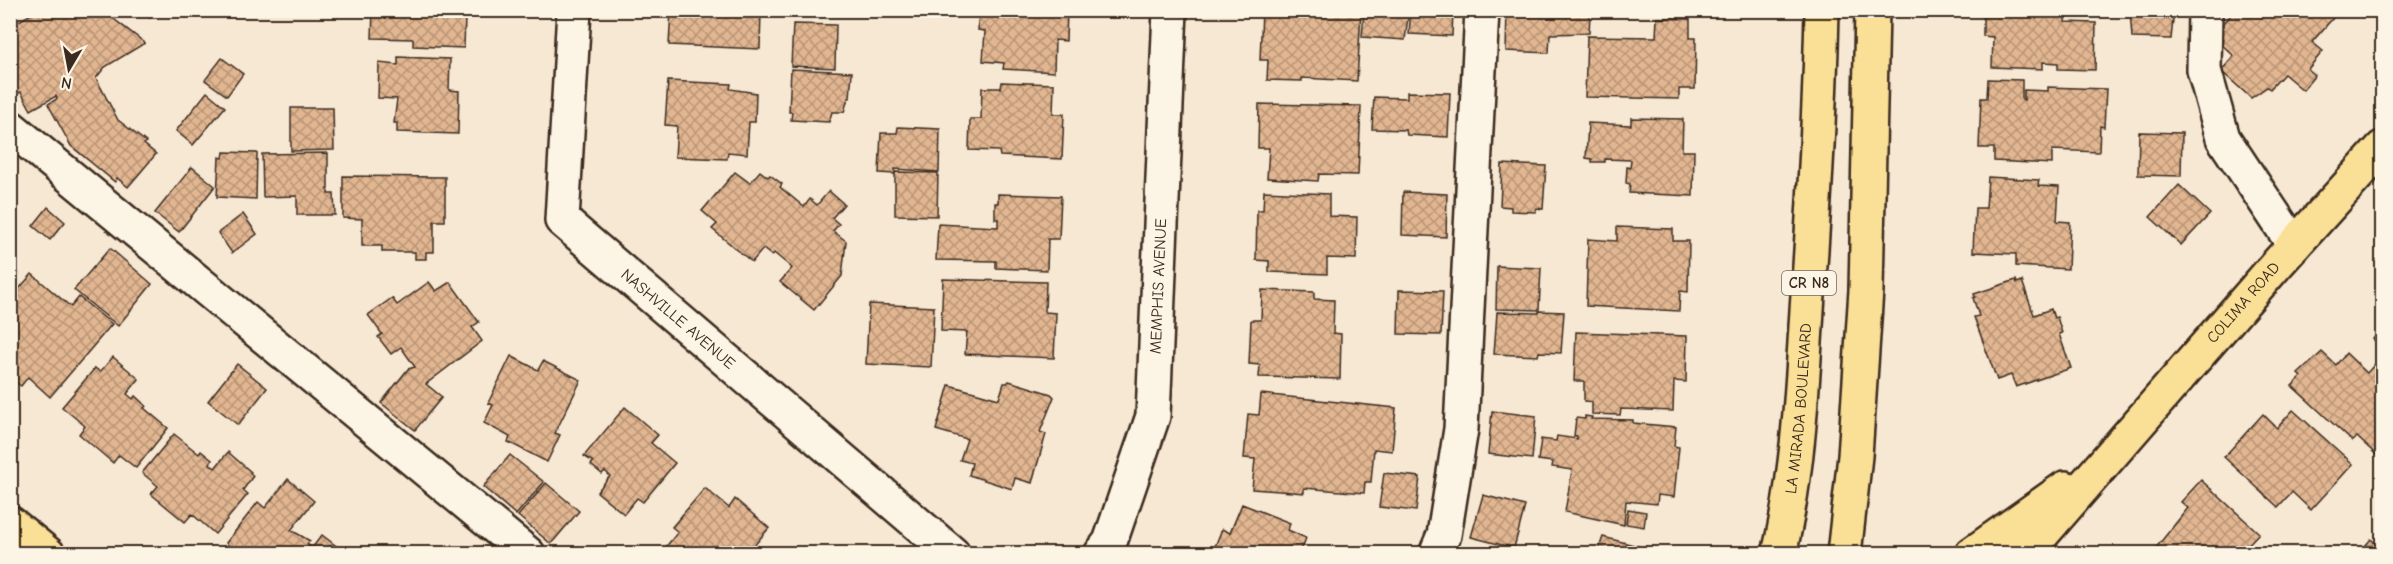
<svg xmlns="http://www.w3.org/2000/svg" width="2393" height="564" viewBox="0 0 2393 564" font-family="'Comic Neue',sans-serif">
<style>
.building{fill:url(#building-cross-hatch);stroke:#3b2a1e;stroke-width:1.5}
.lines{fill:none;stroke-linecap:round;stroke-linejoin:round}
.minor-casing{stroke:#3b2a1e;stroke-width:38}
.major-casing{stroke:#3b2a1e;stroke-width:38}
.minor{stroke:#fcf5e5;stroke-width:33}
.major{stroke:#fadf96;stroke-width:33}
.labels{text-anchor:middle;dominant-baseline:central;stroke-width:4.5;stroke-linejoin:round;paint-order:stroke}
.shield{fill:#fcf5e5;stroke:#75675a;stroke-width:1.5}
.shield-label{font-size:15px;font-weight:bold;fill:#3b2a1e}
.street-label{font-size:16px;fill:#3b2a1e;stroke:#fcf5e5}
</style>
<defs>
<pattern id="building-cross-hatch" width="8" height="8" patternUnits="userSpaceOnUse" patternTransform="scale(1.5)"><rect width="8" height="8" fill="#e1b691"/><path d="M0 0l8 8M0 8l8-8" fill="none" stroke="#b89476"/></pattern>
</defs>
<rect width="100%" height="100%" fill="#f7e8d4"/>
<filter id="ink" filterUnits="userSpaceOnUse"><feTurbulence type="fractalNoise" baseFrequency=".0167" numOctaves="2"/><feDisplacementMap in="SourceGraphic" scale="12" xChannelSelector="R" yChannelSelector="G"/><feConvolveMatrix kernelMatrix="1 2 1 2 8 2 1 2 1" color-interpolation-filters="sRGB"/></filter>
<g filter="url(#ink)">
<!-- building -->
<g class="building">
<path d="M34 10H53L55 13 59 10H75L76 13 81 10H102L145 43 105 67 96 78 118 120 146 142 144 144 156 154 128 187 117 178 115 182 71 146 48 104 57 99 56 96 31 110 21 92 15 95 10 88V26L35 12Z"/>
<path d="M133 10H154L150 18Z"/>
<path d="M373 10H476V17H465L464 48 413 46V39L372 38Z"/>
<path d="M671 10H761L760 49 669 45Z"/>
<path d="M900 10H945L944 18 900 17Z"/>
<path d="M979 10H1067L1066 41 1055 40 1054 72 1003 69 1004 63 983 61 985 31 978 30Z"/>
<path d="M1262 10H1362L1361 12 1357 81 1302 78V81L1267 80 1268 60H1260Z"/>
<path d="M1364 10H1409L1405 40 1362 37Z"/>
<path d="M1411 10H1453L1452 36 1409 34Z"/>
<path d="M1507 10H1550V13L1590 14 1589 33 1550 34 1549 53 1506 51Z"/>
<path d="M1983 10H2066L2065 22 2096 23 2095 70 2058 69V63L2043 62V69L1992 67 1993 37 1983 36Z"/>
<path d="M2130 10H2174L2171 39 2132 38Z"/>
<path d="M2235 10H2324L2333 18 2312 42 2323 51 2308 69 2315 75 2303 90 2284 74 2270 89 2267 87 2251 98 2221 71 2234 56 2220 43V28Z"/>
<path d="M1657 18 1690 19V38H1696L1695 89H1679V99L1585 97 1587 36 1656 37Z"/>
<path d="M793 24 836 25 835 68 791 66Z"/>
<path d="M398 57 450 59 449 90 459 91 458 134 397 132V123H394L397 99 378 98 379 63 398 65Z"/>
<path d="M222 58 243 74 227 96 205 80Z"/>
<path d="M791 69 852 72 850 98H848L844 112H832L829 122 791 120 792 112H789Z"/>
<path d="M1988 79 2022 80V99L2024 100V90L2048 91V87L2106 89 2104 127 2100 126 2099 152 2052 150V164L1994 161V148H1979L1981 98H1987Z"/>
<path d="M668 81 731 84 730 89 756 93 755 122H749L747 154 728 152 727 159 675 157 677 126 665 125Z"/>
<path d="M1002 82 1054 84 1053 114H1064L1062 159 1000 156 999 151 969 150 970 119H981L982 88H1001Z"/>
<path d="M207 92 225 107 193 145 176 131Z"/>
<path d="M1407 92 1450 93 1448 137 1407 135 1406 130 1372 129 1374 97 1407 98Z"/>
<path d="M1259 104 1361 106 1358 175 1319 174 1318 181 1267 178 1269 148H1258Z"/>
<path d="M291 108H333L334 150 291 151Z"/>
<path d="M1631 118 1683 119 1682 151H1694L1693 196 1629 193 1630 184 1626 183 1627 167 1630 168 1631 160 1605 159V162H1592V159L1586 158 1588 123 1631 125Z"/>
<path d="M898 127 940 129 939 172 895 169V174L879 173 881 133H897Z"/>
<path d="M2139 132 2182 133 2181 176 2138 175Z"/>
<path d="M224 152 257 153 256 199 217 197 219 157 223 158Z"/>
<path d="M328 153V194H334L335 215H297V196L263 197 262 154Z"/>
<path d="M1502 164 1546 166 1543 209 1536 208V212L1511 211V207L1500 206Z"/>
<path d="M192 167 215 186 179 232 155 213Z"/>
<path d="M760 171 768 177 770 175 782 184 780 187 804 207 810 199 817 205 829 191 844 204 832 218 839 224 833 231 846 241 842 276 814 310 780 282 792 268 774 253 772 256 763 249 752 262 712 229 717 224 702 211 735 172 750 183Z"/>
<path d="M895 172 938 173 937 216 895 215Z"/>
<path d="M343 176 445 177V221H434V252H426V259H415V252H382V246H362V219L343 218Z"/>
<path d="M1988 177 2039 180 2038 186 2059 187 2057 221 2070 222 2068 269 2016 266V254L1973 252 1975 208H1986Z"/>
<path d="M2179 185 2210 214 2181 245 2150 217Z"/>
<path d="M1264 191 1329 194V216L1357 217 1356 259 1327 258V274L1269 272V261L1256 260 1257 210H1263Z"/>
<path d="M1403 192 1447 194 1446 237 1402 235Z"/>
<path d="M998 194 1061 196 1059 239H1048L1047 270 996 268V261L936 260 938 224 998 227V219H995V203H998Z"/>
<path d="M48 207 65 222 50 240 33 226Z"/>
<path d="M243 214 257 234 232 253 218 233Z"/>
<path d="M1617 227 1673 229V241H1689L1688 292 1680 291 1679 311 1586 306 1588 239 1617 241Z"/>
<path d="M110 248 152 284 118 326 74 290Z"/>
<path d="M1497 266 1541 268 1539 310 1496 309Z"/>
<path d="M10 267 19 274 10 284Z"/>
<path d="M32 274 71 307 79 297 112 324 50 397 28 377 21 386 10 378V299Z"/>
<path d="M943 279 1046 282 1045 312 1056 313 1054 358 965 354 967 332 941 331Z"/>
<path d="M2016 280 2017 283 2022 281 2034 315 2051 309 2054 318 2057 317 2062 333 2059 334 2071 368 2016 387 2011 375 1997 380 1974 317 1979 316 1973 298 1975 297 1974 294Z"/>
<path d="M429 282 436 291 450 282 479 322 472 327 482 341 426 384 442 397 415 430 381 403 408 369 415 367 401 347 391 354 378 337 382 334 368 315 392 298 397 305Z"/>
<path d="M1262 290 1314 292V299L1334 300 1333 333 1341 334 1340 379 1259 377 1260 365 1249 364 1251 320H1261Z"/>
<path d="M1399 290 1443 291 1441 335 1398 334Z"/>
<path d="M869 304 934 307 931 367 866 364Z"/>
<path d="M1539 311 1564 312 1561 353 1539 352 1538 356 1494 354 1497 312 1539 313Z"/>
<path d="M2380 331 2382 333V348L2373 339Z"/>
<path d="M1576 332 1687 336 1686 382 1674 381 1673 411 1621 409 1620 415 1592 414V402L1584 401V381H1574Z"/>
<path d="M2322 352 2336 365 2346 353 2367 373 2382 356V460L2357 437 2352 441 2292 386 2301 377 2298 374Z"/>
<path d="M511 356 538 370 543 361 581 380 555 433 560 435 547 462 508 442 510 437 484 423 493 405 488 403Z"/>
<path d="M113 357 139 379 127 394 133 399 135 396 146 406 144 408 168 428 136 468 119 455 113 463 79 434 85 426 62 407 95 368 100 372Z"/>
<path d="M237 364 267 388 238 425 208 401Z"/>
<path d="M1009 381 1051 394 1054 397 1040 432 1046 434 1032 483 1015 478 1012 489 969 475 972 463 960 460 967 439 936 430 949 385 999 399 1004 383H1007Z"/>
<path d="M1261 394 1396 408 1392 451 1374 449 1371 482H1365L1364 493 1304 488V493L1252 489 1255 459 1244 458 1248 414 1259 415Z"/>
<path d="M625 407 658 435 651 443 675 463 643 502 637 498 624 514 597 492 610 476 605 471 602 474 591 465 593 462 584 456Z"/>
<path d="M2293 410 2353 464 2311 510 2292 492 2278 507 2224 457 2263 414 2277 428Z"/>
<path d="M1492 411 1536 416 1532 459 1488 454Z"/>
<path d="M1585 416 1592 417 1591 419 1633 420V423L1676 427 1674 446 1679 447 1674 497 1658 495 1657 504 1626 501 1624 525 1565 512 1572 470 1552 467 1553 462 1538 460 1541 439 1556 441 1557 436 1577 439V436H1574L1576 418 1585 419Z"/>
<path d="M174 434 199 454 201 451 212 460 210 464 215 468 228 452 251 472 250 473 253 476 243 490 248 494 215 534 192 514 185 522 151 494 158 486 142 473Z"/>
<path d="M510 455 544 482 516 515 483 487Z"/>
<path d="M1384 473 1420 477 1416 511 1379 507Z"/>
<path d="M288 479 314 501 291 530 310 541 307 544 312 548 322 535 340 549 336 554H239L226 543 258 502 265 508Z"/>
<path d="M2201 480 2259 533 2243 550 2247 554H2159L2155 549 2188 508 2181 502Z"/>
<path d="M546 483 579 511 551 544 518 516Z"/>
<path d="M705 488 729 508 735 499 769 528 747 554H660L678 532 672 527Z"/>
<path d="M1483 495 1525 506 1514 548 1471 537Z"/>
<path d="M1242 504 1290 523 1288 530 1306 538 1300 554H1212L1222 529 1230 533Z"/>
<path d="M1628 509 1646 512 1644 527 1626 524Z"/>
<path d="M1603 537 1665 553V554H1597Z"/>
<path d="M2371 539 2382 550V554H2358Z"/>
</g>
<g class="lines">
<!-- minor casing -->
<g class="minor-casing">
<g id="minor">
<path id="s1" d="M574 10 562 220 953 554"/>
<path d="M2205 10 2204 70 2223 138 2294 245"/>
<path d="M10 127 528 554"/>
<path id="s2" d="M1101 554 1110 542 1153 416 1170 10"/>
<path d="M1436 554 1444 535 1461 429 1482 10"/>
</g>
</g>
<!-- major casing -->
<g class="major-casing">
<g id="major">
<path d="M10 523 48 554"/>
<path id="s3" d="M1779 554C1798 475 1802 391 1807 310 1814 210 1820 111 1822 10"/>
<path d="M1844 554 1855 456 1866 290 1872 10"/>
<path d="M1972 554 2065 488"/>
<path id="s4" d="M2025 554 2277 264 2382 148"/>
</g>
</g>
<!-- minor -->
<use href="#minor" class="minor"/>
<!-- major -->
<use href="#major" class="major"/>
</g>
</g>
<g class="labels">
<!-- shield labels -->
<rect class="shield" x="1782" y="271" width="54" height="24" rx="4.5"/>
<g class="shield-label">
<text x="1809" y="283">CR N8</text>
</g>
<!-- street labels -->
<g class="street-label">
<text stroke="none"><textPath href="#s2" startOffset="278">MEMPHIS AVENUE</textPath></text>
<text stroke="none"><textPath href="#s4" startOffset="333">COLIMA ROAD</textPath></text>
<text stroke="none"><textPath href="#s1" startOffset="363">NASHVILLE AVENUE</textPath></text>
<text stroke="none"><textPath href="#s3" startOffset="147">LA MIRADA BOULEVARD</textPath></text>
</g>
</g>
<!-- margin -->
<rect width="2393" height="564" fill="none" stroke="#fcf5e5" stroke-width="36"/>
<rect x="18" y="18" width="2357" height="528" fill="none" stroke="#3b2a1e" stroke-width="2" filter="url(#ink)"/>
<!-- north arrow -->
<g transform="translate(69 69) rotate(190)" stroke="#fcf5e5" stroke-width="4.5" paint-order="stroke">
<path d="M0-4.5L10 22L0 15L-10 22Z" fill="#3b2a1e"/>
<text y="-9" font-size="16" font-weight="bold" text-anchor="middle" fill="#3b2a1e">N</text>
</g>
</svg>
